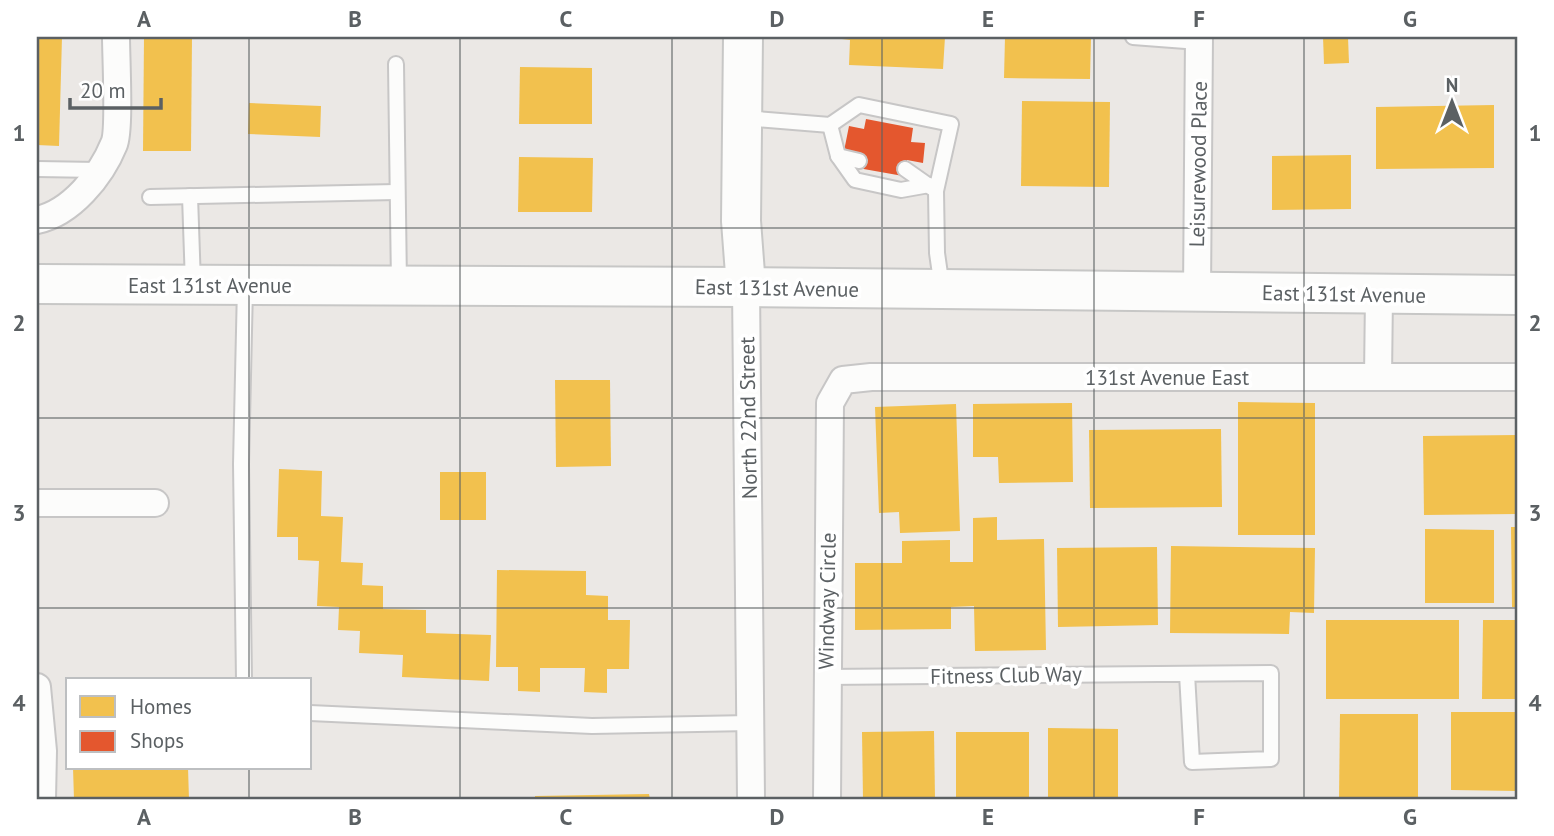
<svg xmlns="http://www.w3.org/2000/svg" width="1554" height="836" viewBox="0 0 1554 836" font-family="'PT Sans',sans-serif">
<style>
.homes{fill:#f2c14e}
.shops{fill:#e4572e}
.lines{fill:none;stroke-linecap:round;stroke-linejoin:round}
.lane-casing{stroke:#c7c6c6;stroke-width:18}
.street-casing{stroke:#c7c6c6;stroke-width:30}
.secondary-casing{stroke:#c7c7c6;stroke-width:42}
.lane{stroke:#fcfcfb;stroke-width:14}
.street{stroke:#fcfcfb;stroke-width:26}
.secondary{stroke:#fcfcfb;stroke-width:38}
.grid{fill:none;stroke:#5b6063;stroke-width:2;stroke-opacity:0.55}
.labels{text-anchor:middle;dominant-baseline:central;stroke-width:7;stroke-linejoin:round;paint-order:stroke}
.street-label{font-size:21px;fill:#5b6063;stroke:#fff}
.neatline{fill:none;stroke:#5b6063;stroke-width:2.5}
.grid-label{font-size:23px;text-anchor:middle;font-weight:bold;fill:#5b6063}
</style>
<rect width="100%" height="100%" fill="#ebe8e5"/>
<!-- homes -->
<g class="homes">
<path d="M37 37H62L59 146 37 145Z"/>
<path d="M144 37H192L191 151H143Z"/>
<path d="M826 37H945L943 69 849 65 850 40Z"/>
<path d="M1005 37H1091L1090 79 1004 78Z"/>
<path d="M1323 37H1348L1349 63 1324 64Z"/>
<path d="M520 67 592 68V124H519Z"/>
<path d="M1022 101 1110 102 1109 187 1021 186Z"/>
<path d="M249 103 321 106 320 137 248 134Z"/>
<path d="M1494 105V168L1376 169V107Z"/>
<path d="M1351 155V209L1272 210V156Z"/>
<path d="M519 157 593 158 592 212H518Z"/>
<path d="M555 380H610L611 466 556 467Z"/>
<path d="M1238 402 1315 403V535H1238Z"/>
<path d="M1072 403 1073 482 999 483 998 457H973V404Z"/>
<path d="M956 404 960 531 900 533 899 512 879 513 875 407Z"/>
<path d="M1221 429 1222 507 1090 508 1089 430Z"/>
<path d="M1517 435V514L1424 515 1423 436Z"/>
<path d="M279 469 322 471 321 516 343 517 341 562 363 563 362 585 383 586V609L426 610V633L491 635 489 681 402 677 403 655 359 653 360 631 338 630 339 607 317 606 319 561 298 560V537H277Z"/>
<rect x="440" y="472" width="46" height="48"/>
<path d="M997 517V540L1044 539 1046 650 975 651 974 606 951 607V629L855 630V563H902V541L950 540V562H973V518Z"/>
<path d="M1511 527H1517V607H1512Z"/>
<path d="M1425 529 1494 530V603H1425Z"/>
<path d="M1171 546 1315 548 1314 613 1290 612 1289 634 1170 633Z"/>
<path d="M1157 547 1158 625 1058 627 1057 548Z"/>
<path d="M497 570 586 571V595L608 596V620H630L629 669H607V693L584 692 585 668H540V692L518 691V667H496Z"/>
<rect x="1326" y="620" width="133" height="79"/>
<path d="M1483 620H1517V699H1482Z"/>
<path d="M1451 712H1517V791L1451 790Z"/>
<path d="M1340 714H1418V799H1339Z"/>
<path d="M1048 728 1118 729V799H1048Z"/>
<path d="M934 731 935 799H863L862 732Z"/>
<rect x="956" y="732" width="73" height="67"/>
<path d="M73 768H188L189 799H74Z"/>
<path d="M649 794 650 799H535V796Z"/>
</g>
<!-- shops -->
<path class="shops" d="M866 119 913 128 911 142 925 143 923 163 907 160 903 176 858 168 844 151 849 126 864 129Z"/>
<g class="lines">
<!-- lane casing -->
<g class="lane-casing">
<g id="lane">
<path d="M1133 37 1199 42"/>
<path d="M396 64 399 285"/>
<path d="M744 118 830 125 859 105 951 124 936 191 937 253 942 288"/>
<path d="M830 125 838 156 855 180 901 190 929 185"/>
<path d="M838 156 859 161"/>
<path d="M37 169 98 170"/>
<path d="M905 169 932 188"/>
<path d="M190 196 193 284"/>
<path d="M150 197 396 192"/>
<path d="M826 677 1271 673V759L1192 762 1187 674"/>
<path d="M244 680 241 464 245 287"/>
<path d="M310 713 592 726 750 723"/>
</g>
</g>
<!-- street casing -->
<g class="street-casing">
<g id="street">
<path d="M37 220C71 213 101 176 114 144 120 131 116 56 116 37"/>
<path d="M746 287 751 799"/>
<path d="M1197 292 1199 37"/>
<path d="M1378 377 1379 295"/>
<path d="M37 503H155"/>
<path d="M37 687 43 751 42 799"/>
<path d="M827 799 830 403 843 380 871 377H1517"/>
</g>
</g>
<!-- secondary casing -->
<g class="secondary-casing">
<g id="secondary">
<path d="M743 37 741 221 746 287"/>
<path d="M37 284 746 287 1517 295"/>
</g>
</g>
<!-- lane -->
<use href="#lane" class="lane"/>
<!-- street -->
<use href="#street" class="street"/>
<!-- secondary -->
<use href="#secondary" class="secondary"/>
</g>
<!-- grid -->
<path class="grid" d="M249 37V680M460 37V799M672 37V799M882 37V799M1094 37V799M1304 37V799M37 228H1517M37 418H1517M37 608H1517M249 768V799"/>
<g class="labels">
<!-- street labels -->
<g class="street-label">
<text transform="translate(1198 164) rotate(-89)">Leisurewood Place</text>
<text x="210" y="285">East 131st Avenue</text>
<text transform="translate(777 288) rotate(1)">East 131st Avenue</text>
<text transform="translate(1344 294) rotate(1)">East 131st Avenue</text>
<text x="1167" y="377">131st Avenue East</text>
<text transform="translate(748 418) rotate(-91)">North 22nd Street</text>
<text transform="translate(827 601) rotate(-89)">Windway Circle</text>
<text transform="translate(1006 675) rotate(-1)">Fitness Club Way</text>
</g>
</g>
<!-- border -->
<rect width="1554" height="836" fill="none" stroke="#ffffff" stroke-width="77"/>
<!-- legend -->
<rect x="66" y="678" width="245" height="91" fill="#ffffff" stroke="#bdbfc1" stroke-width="2"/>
<rect x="80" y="696" width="35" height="21" fill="#f2c14e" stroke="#bdbfc1" stroke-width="2"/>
<text x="130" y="714" font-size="21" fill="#5b6063">Homes</text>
<rect x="80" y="731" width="35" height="21" fill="#e4572e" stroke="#bdbfc1" stroke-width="2"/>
<text x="130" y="748" font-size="21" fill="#5b6063">Shops</text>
<!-- north arrow -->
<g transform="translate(1452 102)" stroke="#ffffff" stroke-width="5" paint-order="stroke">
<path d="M0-5L12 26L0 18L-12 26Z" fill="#5b6063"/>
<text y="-10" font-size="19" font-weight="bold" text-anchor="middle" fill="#5b6063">N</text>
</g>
<!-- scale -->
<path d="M70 98v10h91v-10" fill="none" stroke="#5b6063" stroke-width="3.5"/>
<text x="80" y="98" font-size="21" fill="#5b6063" stroke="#ffffff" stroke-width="5" paint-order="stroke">20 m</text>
<rect x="38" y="38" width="1478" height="760" class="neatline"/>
<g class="grid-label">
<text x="144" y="27">A</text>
<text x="355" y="27">B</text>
<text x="566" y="27">C</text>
<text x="777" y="27">D</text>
<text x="988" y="27">E</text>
<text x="1199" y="27">F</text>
<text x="1410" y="27">G</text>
<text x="19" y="141">1</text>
<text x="1535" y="141">1</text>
<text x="19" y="331">2</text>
<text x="1535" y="331">2</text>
<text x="19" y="521">3</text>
<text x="1535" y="521">3</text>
<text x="19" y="711">4</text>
<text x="1535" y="711">4</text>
<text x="144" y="825">A</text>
<text x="355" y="825">B</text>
<text x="566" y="825">C</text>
<text x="777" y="825">D</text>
<text x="988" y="825">E</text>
<text x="1199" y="825">F</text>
<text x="1410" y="825">G</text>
</g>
</svg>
